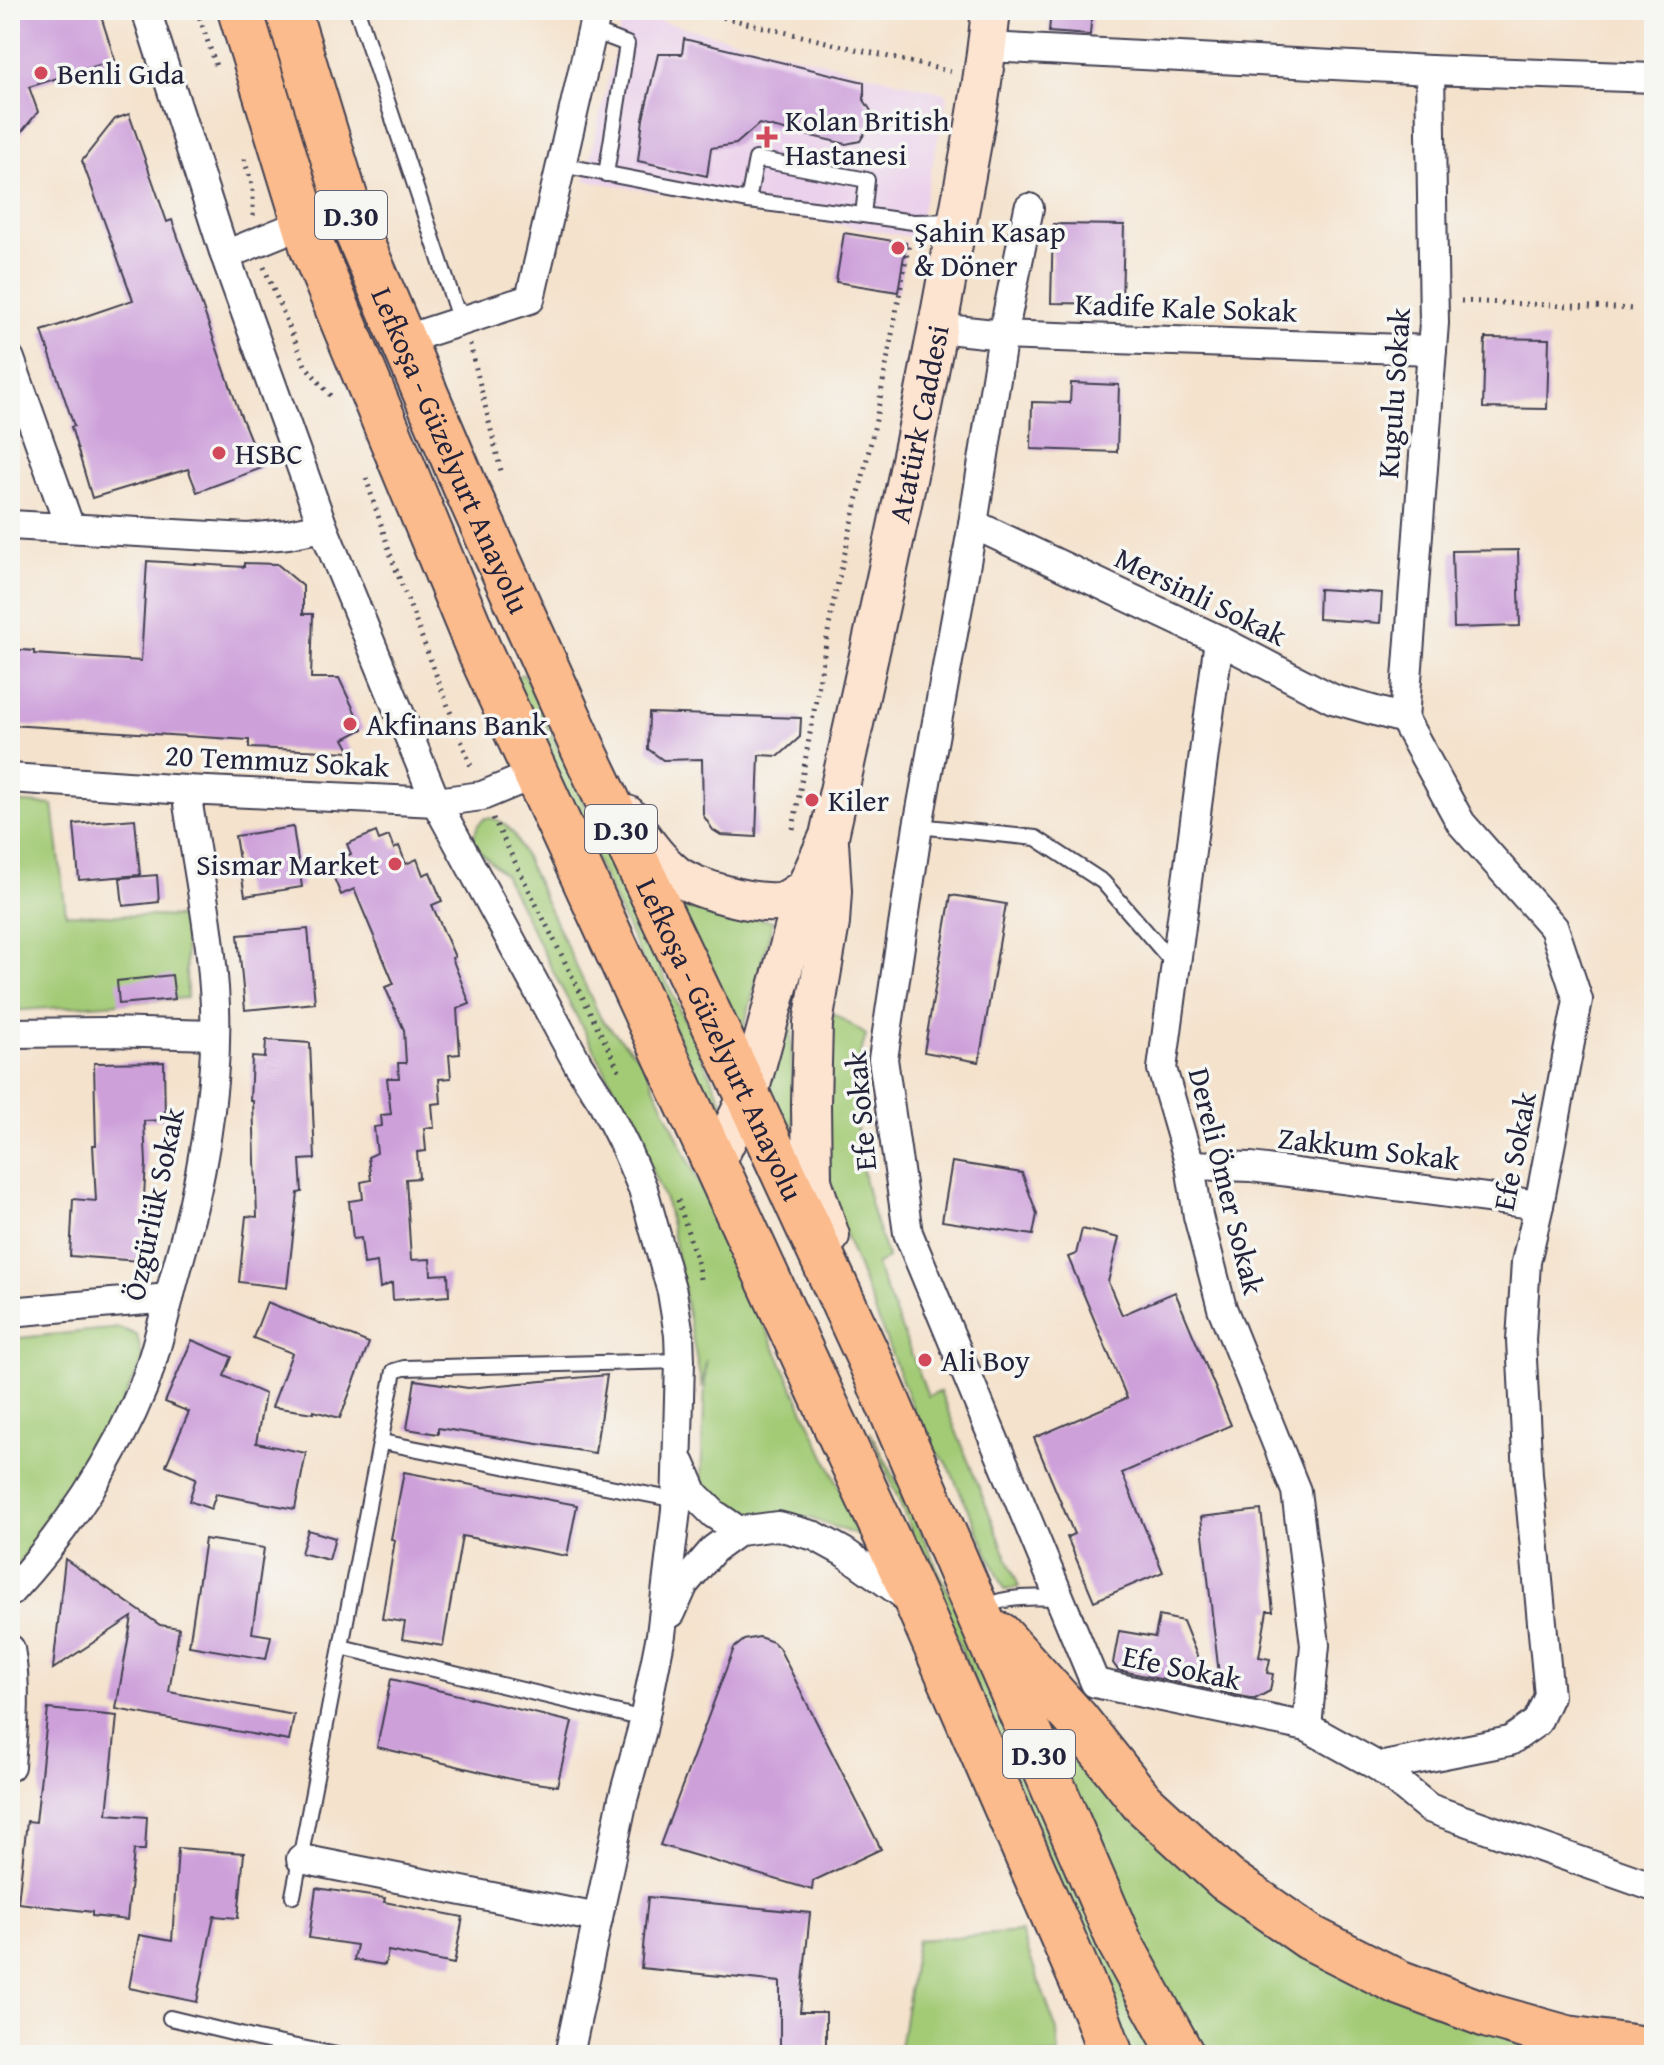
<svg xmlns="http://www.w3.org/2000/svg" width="1664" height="2065" viewBox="0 0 1664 2065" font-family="'Gentium Book Plus',serif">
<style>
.built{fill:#ebd1eb}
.green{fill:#a3cb76;stroke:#627658;stroke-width:2}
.building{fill:#cda0da}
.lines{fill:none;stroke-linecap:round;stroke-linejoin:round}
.lane-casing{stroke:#423f51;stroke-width:18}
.street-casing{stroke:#423f51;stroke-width:32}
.secondary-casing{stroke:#423f51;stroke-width:42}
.highway-casing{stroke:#423f51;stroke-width:48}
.path{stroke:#423f51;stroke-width:5;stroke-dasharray:2 6;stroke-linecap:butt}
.lane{stroke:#fff;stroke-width:14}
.street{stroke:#fff;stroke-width:28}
.secondary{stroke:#fde4d1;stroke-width:38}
.highway{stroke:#fbbb8c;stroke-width:44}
.poi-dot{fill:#d1495b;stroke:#f6f6f2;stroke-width:3}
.labels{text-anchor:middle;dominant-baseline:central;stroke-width:7;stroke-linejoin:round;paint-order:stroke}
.shield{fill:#f6f6f2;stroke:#626272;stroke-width:2}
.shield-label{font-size:28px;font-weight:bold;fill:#22223b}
.poi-label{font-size:30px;fill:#22223b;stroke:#f6f6f2;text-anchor:start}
.street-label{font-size:30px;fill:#22223b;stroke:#f6f6f2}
</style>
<rect width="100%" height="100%" fill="#f6f6f2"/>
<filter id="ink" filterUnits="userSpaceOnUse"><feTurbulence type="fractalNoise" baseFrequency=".0125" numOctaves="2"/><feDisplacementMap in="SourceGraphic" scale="16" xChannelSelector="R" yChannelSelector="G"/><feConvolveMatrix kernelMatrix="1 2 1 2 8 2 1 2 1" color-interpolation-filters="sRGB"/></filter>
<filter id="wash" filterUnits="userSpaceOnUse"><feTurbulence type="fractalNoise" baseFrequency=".006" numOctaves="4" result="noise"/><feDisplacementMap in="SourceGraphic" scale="32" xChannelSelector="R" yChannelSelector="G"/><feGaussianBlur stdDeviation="1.8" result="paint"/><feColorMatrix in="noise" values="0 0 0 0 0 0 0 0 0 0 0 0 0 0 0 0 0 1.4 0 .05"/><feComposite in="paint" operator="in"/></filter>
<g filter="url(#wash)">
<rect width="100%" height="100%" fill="#f4e2cc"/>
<!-- built -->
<path class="built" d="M624 12 948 94 916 238 585 180Z"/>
<!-- green -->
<g class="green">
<path d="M524 674 729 1116 720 1128 512 678Z"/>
<path d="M10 802 53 805 66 914 184 917 187 998 10 1011Z"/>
<path d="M485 818C499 818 505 823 514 834L601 1019 643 1062 862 1537 810 1518H733L701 1480 706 1360 702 1388 667 1205 626 1110 560 985 504 874 478 850 472 841 478 825Z"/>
<path d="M675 906 773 921 740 1041Z"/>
<path d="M791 991 792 1088 796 1179 763 1097Z"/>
<path d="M833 1013 866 1035C843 1104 863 1192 888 1258L876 1265 928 1396 940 1391 1019 1587 1005 1590 947 1463 925 1440 838 1216 826 1161 830 1044Z"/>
<path d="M119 1328 137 1335 143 1362 84 1474 10 1576V1339Z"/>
<path d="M870 1432 901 1489 1160 2055H1128L1118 2023Z"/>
<path d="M1033 1704 1214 1887 1579 2055H1202L1186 2037Z"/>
<path d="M1021 1932 1057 2031 1059 2055H899L917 1940Z"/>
</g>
<g id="blocks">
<!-- building -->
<g class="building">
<path d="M10 10H99L115 60 29 87 38 112 10 146Z"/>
<path d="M1051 10H1092L1090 35 1049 32Z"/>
<path d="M684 39 864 82V100L871 111 868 128 860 141 846 144 759 124 736 144 711 148 707 176 638 161 643 119 658 54H682Z"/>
<path d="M129 114 167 222 172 220 240 414 262 468 197 492 188 469 92 498 71 427 74 426 42 331 133 300 82 161 115 119Z"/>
<path d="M1053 224 1124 225 1122 304 1051 303Z"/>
<path d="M844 233 906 243 898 292 836 282Z"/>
<path d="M1485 338 1549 339 1547 409 1483 408Z"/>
<path d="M1071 383 1119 385 1117 452 1031 449 1032 402 1070 403Z"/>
<path d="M1518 550 1520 626 1454 628 1452 551Z"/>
<path d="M147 561 244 567V563L277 564 303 586V614H313L311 678H339L363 729 344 739 351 752 249 748V740L10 725V649L34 651V654L141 661Z"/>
<path d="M1319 589 1382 593 1380 623 1318 619Z"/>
<path d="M649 713 801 718 800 737 779 756 759 755 756 837 721 835 713 830 703 815 702 759 663 760 648 749Z"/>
<path d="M135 819 140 875 79 880 74 824Z"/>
<path d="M293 827 302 887 245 896 235 836Z"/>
<path d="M376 832 379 840 389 836 394 849 399 846 406 864 417 859 423 875 430 872 442 901 432 905 455 957 452 958 470 1004 457 1009 460 1054 449 1055 451 1078 439 1079 441 1103 432 1104 434 1128H424L426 1151 417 1152 419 1178 406 1179 411 1260 430 1259 431 1275 448 1274 449 1296 393 1300 392 1283 380 1288 377 1262 364 1264 361 1238 353 1239 349 1201 363 1199 361 1182 371 1180 368 1157 377 1153 374 1127 382 1126 381 1115 391 1114 387 1078H399L398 1063H406L404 1030 385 987 394 984 354 889 341 895 328 864 351 854 347 844Z"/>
<path d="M157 875 159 902 123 906 120 878Z"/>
<path d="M951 895 1006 904 979 1062 924 1052Z"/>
<path d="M308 929 315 1003 245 1010 238 935Z"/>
<path d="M172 975 175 999 119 1004 117 981Z"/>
<path d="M266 1040 310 1043 315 1159 300 1160 302 1192 298 1193 287 1288 239 1282 246 1216 257 1217 253 1101H250L252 1057 265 1058Z"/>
<path d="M164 1062 165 1120 144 1121 146 1164 140 1261 70 1256 73 1199 96 1201 93 1145H96L94 1063Z"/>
<path d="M952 1162 1022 1173 1037 1214 1033 1235 942 1221Z"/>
<path d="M1082 1229 1119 1238 1108 1282 1122 1315 1175 1292 1231 1425 1122 1473 1163 1572 1094 1601 1067 1537 1074 1534 1034 1438 1127 1398 1068 1257 1076 1254Z"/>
<path d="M267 1302 369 1343 340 1418 314 1411V1413L272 1407 292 1353 253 1338Z"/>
<path d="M192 1340 232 1357 224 1376 265 1394 256 1443 306 1453 295 1509 216 1494 211 1509 189 1501 196 1478 166 1465 189 1412 165 1402Z"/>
<path d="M607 1375 595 1453 438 1428V1434L407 1429 415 1380 468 1388Z"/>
<path d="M404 1472 577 1505 567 1556 462 1536 443 1646 402 1639 405 1622 382 1619 395 1540 391 1539Z"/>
<path d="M1261 1510 1273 1611H1267L1259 1657 1270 1659 1267 1673 1273 1674 1270 1691 1255 1699 1221 1692 1201 1517Z"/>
<path d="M308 1530 335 1538 329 1560 301 1553Z"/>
<path d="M205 1539 264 1548 252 1633 271 1636 266 1659 189 1646Z"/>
<path d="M65 1559 160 1625 179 1628 169 1692 294 1715 289 1741 116 1709 132 1617 53 1669Z"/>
<path d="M1159 1616 1183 1621 1211 1690 1118 1670 1113 1663 1119 1631 1155 1637Z"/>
<path d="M759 1637 773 1642 779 1648 881 1849 813 1881 812 1890 660 1845 734 1648 744 1640Z"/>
<path d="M391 1679 572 1722 557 1786 515 1780 377 1747Z"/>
<path d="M48 1709 117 1716 107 1814 147 1817 145 1850H134L127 1920 92 1916V1912L18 1903 27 1821 36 1822Z"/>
<path d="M178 1848 244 1853 238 1918 214 1916 197 2002 129 1988 139 1935 172 1941Z"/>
<path d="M316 1888 385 1898 384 1902 463 1917 454 1964 388 1951 385 1965 354 1960 357 1945 309 1938Z"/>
<path d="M648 1897 810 1913 800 2012H826V2046H797L796 2055H780V1982L641 1968Z"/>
</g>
</g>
</g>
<g filter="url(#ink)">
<use href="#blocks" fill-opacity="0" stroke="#423f51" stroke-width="2"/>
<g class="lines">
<!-- lane casing -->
<g class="lane-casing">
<g id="lane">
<path d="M357 10 456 309 472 315"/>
<path d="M593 31 627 44 606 174"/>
<path d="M561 165 748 201 756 159 867 180 863 215 913 222 957 221"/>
<path d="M748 201 863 215"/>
<path d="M918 826 1036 838 1103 882 1174 964"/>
<path d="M382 1442 676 1500"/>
<path d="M982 1607C1008 1596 1033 1597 1060 1598"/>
<path d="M341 1647 644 1719"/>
<path d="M293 1896 394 1371 404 1368 680 1361"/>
<path d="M170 2018 257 2039 337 2055"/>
</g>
</g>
<!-- street casing -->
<g class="street-casing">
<g id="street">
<path d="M146 10 225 255 323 527 436 802 578 1064 602 1101 625 1147 643 1189 672 1292 679 1335 680 1361 676 1510 661 1635 642 1730 623 1799 569 2055"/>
<path d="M987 47 1430 70 1654 78"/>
<path d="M1029 208 1003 335 973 524 918 826 883 1059 908 1233 1095 1683 1307 1727 1379 1767 1429 1808 1654 1887"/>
<path d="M225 255 304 223"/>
<path d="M938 328 1003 335 1432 350"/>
<path d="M403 340 530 299 597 10"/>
<path d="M10 359 70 528"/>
<path d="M973 524 1219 640 1333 699 1404 719"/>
<path d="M10 525 248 538 288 534 323 527"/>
<path d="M1219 640 1162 1069 1190 1165 1198 1216 1222 1308 1296 1491 1315 1645 1307 1727"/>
<path d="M1404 719 1434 323 1430 70"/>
<path d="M10 778 186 790 436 802 482 796 535 774"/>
<path d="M10 1033 107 1032 214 1035"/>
<path d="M1190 1165 1251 1167 1539 1205"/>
<path d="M10 1312 169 1298"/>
<path d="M681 1464 694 1494 714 1514 739 1531"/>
<path d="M10 1592C65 1533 114 1460 144 1385 158 1347 166 1307 177 1268 201 1184 218 1094 215 1006 212 933 196 862 186 790"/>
<path d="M671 1613 684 1584 714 1549 739 1531 778 1526 815 1536 844 1552 911 1600"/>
<path d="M10 1649C17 1687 13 1728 10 1766"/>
<path d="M1379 1767 1510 1741 1537 1722 1549 1696 1528 1475 1521 1340 1526 1262 1539 1205 1578 1000 1554 928 1461 823 1404 719"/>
<path d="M301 1859 598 1918"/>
</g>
</g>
<!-- secondary casing -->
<g class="secondary-casing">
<g id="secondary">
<path d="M627 815C641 836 655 858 675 874 693 889 760 907 783 901 790 899 798 892 805 889"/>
<path d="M829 842 832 891 830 923 813 1023 811 1104 812 1181 830 1236"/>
<path id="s1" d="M716 1162 748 1096 805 889 829 836C872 642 916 450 951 255 966 174 983 92 991 10"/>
</g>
</g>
<!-- highway casing -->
<g class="highway-casing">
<g id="highway">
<path d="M240 10 313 249 478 648 918 1605 1097 2016 1111 2055"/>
<path id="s2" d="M288 10 353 223 465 486 587 757 748 1096 871 1363 1120 1943 1182 2055"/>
<path d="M1000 1635 1076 1719 1142 1802 1226 1879 1309 1937 1398 1982 1489 2016 1567 2038 1654 2050"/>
</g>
</g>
<!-- path -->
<g class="path">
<path d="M197 10 217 69"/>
<path d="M692 10 952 72"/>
<path d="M244 159 253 188V216"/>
<path d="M264 267 305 365 333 399"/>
<path d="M1461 301 1636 309"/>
<path d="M470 344 502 475"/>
<path d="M366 478 392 559 472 769"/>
<path d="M493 818 621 1074"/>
<path d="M793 829 833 604 876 420 909 243"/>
<path d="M678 1200 698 1265 700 1279"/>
</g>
<!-- lane -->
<use href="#lane" class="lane"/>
<!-- street -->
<use href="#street" class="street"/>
<!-- secondary -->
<use href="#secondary" class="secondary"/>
<!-- highway -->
<use href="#highway" class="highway"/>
</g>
</g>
<!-- markers -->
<g class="poi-dot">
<circle cx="41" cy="73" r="8"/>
<path d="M763 125h8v8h8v8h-8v8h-8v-8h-8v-8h8z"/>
<circle cx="898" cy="248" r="8"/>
<circle cx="219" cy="453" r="8"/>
<circle cx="350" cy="724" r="8"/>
<circle cx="812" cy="800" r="8"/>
<circle cx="395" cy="864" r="8"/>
<circle cx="925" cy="1360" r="8"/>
</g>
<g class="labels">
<!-- shield labels -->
<g class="shield">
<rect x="315" y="191" width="72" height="48" rx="6"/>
<rect x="585" y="805" width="72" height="48" rx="6"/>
<rect x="1003" y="1730" width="72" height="48" rx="6"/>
</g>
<g class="shield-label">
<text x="351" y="215">D.30</text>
<text x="621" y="829">D.30</text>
<text x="1039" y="1754">D.30</text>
</g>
<!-- poi labels -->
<g class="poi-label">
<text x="57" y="73">Benli Gıda</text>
<text x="785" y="120">Kolan British<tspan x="785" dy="34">Hastanesi</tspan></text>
<text x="914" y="231">Şahin Kasap<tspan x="914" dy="34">&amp; Döner</tspan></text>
<text x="235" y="453">HSBC</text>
<text x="366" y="724">Akfinans Bank</text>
<text x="828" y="800">Kiler</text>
<text x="379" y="864" text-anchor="end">Sismar Market</text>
<text x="941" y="1360">Ali Boy</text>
</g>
<!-- street labels -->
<g class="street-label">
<text transform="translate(1186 307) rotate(2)">Kadife Kale Sokak</text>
<text transform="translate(1393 393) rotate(-86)">Kugulu Sokak</text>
<text stroke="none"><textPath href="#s1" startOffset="768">Atatürk Caddesi</textPath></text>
<text stroke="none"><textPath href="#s2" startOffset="470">Lefkoşa - Güzelyurt Anayolu</textPath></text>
<text transform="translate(1201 596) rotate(26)">Mersinli Sokak</text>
<text transform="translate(277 760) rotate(3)">20 Temmuz Sokak</text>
<text stroke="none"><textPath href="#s2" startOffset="1118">Lefkoşa - Güzelyurt Anayolu</textPath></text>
<text transform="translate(860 1111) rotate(-95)">Efe Sokak</text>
<text transform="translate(1369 1148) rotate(7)">Zakkum Sokak</text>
<text transform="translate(1514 1151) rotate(-79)">Efe Sokak</text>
<text transform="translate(1227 1181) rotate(76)">Dereli Ömer Sokak</text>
<text transform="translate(153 1204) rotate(-78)">Özgürlük Sokak</text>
<text transform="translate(1182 1667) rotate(12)">Efe Sokak</text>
</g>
</g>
<!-- margin -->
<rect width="1664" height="2065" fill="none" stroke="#f6f6f2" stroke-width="40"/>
</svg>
